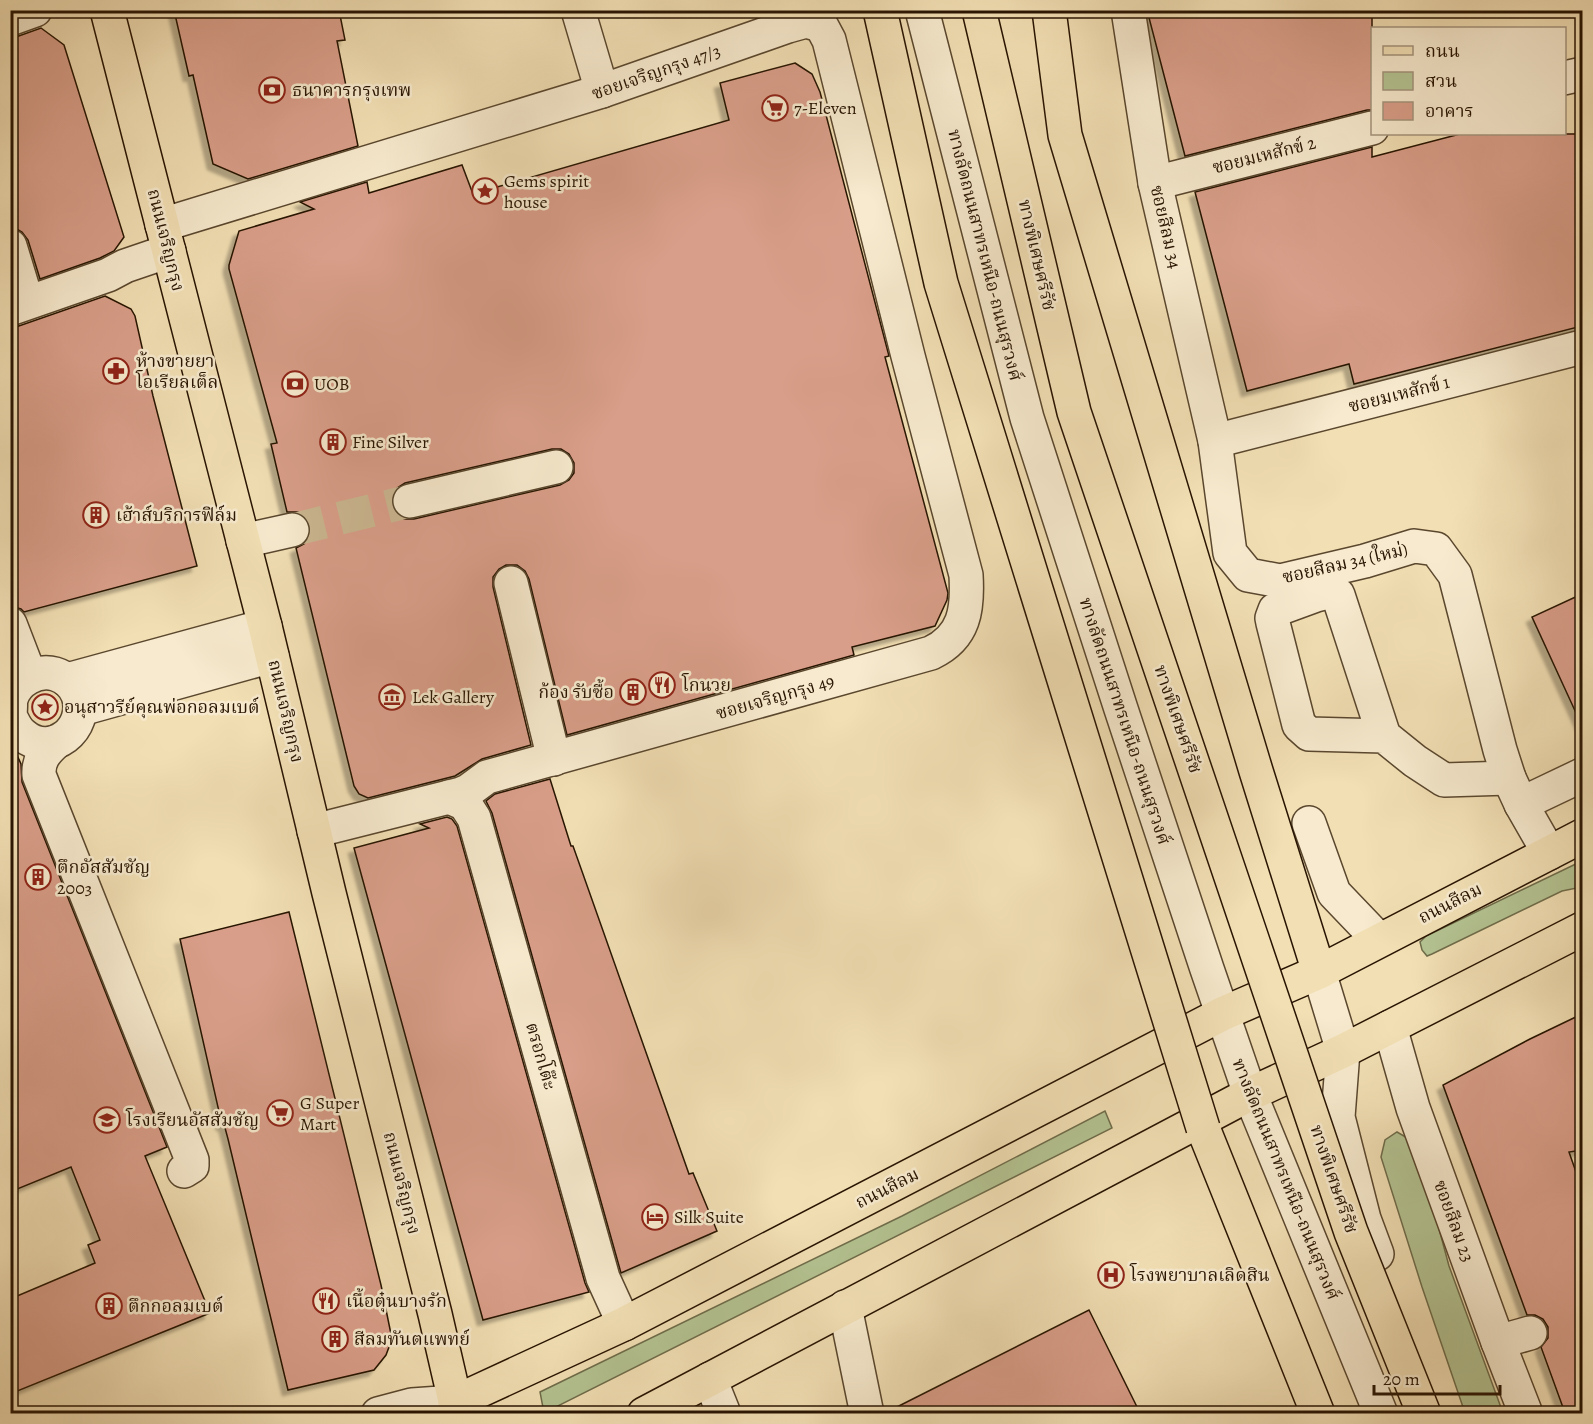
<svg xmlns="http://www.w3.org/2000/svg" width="1593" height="1424" viewBox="0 0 1593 1424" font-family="Alegreya,'Noto Serif Thai',serif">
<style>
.green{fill:#b4c392;stroke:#6e6c4a;stroke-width:1.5}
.building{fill:#d99e89;stroke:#281402;stroke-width:1.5;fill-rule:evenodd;filter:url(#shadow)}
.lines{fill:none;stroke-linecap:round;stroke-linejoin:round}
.minor-tunnel{stroke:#cab690;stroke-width:33;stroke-dasharray:33 16;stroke-linecap:butt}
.minor-casing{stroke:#5a472e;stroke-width:36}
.major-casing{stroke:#281402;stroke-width:36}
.highway-casing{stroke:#281402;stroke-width:36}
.minor{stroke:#f7eace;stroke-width:33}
.major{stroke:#f2dfb4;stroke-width:33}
.highway{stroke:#f2dfb4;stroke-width:33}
.highway-bridge-casing{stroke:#281402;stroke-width:36;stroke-linecap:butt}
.highway-bridge{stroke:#f2dfb4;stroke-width:33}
.labels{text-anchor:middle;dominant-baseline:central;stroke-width:5;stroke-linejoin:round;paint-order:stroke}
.street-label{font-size:18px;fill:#281402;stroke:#f7eace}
.poi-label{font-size:18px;fill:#281402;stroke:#f7eace;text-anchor:start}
</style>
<defs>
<filter id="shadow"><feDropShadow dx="-5.5" dy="5.5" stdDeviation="1.5" flood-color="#0004"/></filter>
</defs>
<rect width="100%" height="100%" fill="#f2dfb4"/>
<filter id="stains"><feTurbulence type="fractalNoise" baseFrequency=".00333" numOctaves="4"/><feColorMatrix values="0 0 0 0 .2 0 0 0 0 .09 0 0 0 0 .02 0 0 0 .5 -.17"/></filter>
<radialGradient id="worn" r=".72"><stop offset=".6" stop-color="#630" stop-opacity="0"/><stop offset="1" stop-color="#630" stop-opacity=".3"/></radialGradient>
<!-- green -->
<g class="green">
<path d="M1582 861V887L1562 891 1432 954 1427 956 1422 950 1420 942 1426 936Z"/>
<path d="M1105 1111 1112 1128 544 1413 540 1392 902 1216Z"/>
<path d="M1397 1132 1416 1143 1449 1266 1503 1413H1465L1422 1287 1381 1157 1385 1140Z"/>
</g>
<!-- building -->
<g class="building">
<path d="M174 10H339L345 40 337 41 358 146 248 179 213 164 193 75 189 76Z"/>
<path d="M1147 10H1372V110H1367L1185 156Z"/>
<path d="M41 28 64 45 124 237 114 251 100 258 40 279 28 240 22 232 15 228H10V37H16Z"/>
<path d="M795 63 812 74 820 92 889 356 885 357 948 593 947 600 935 626 852 647 854 655 567 735 529 579 525 571 517 565H506L499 569 493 577V587L531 745 482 759 455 776 368 798 359 794 354 786 296 548 304 544 310 536V525L306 518 298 512H287L271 444 277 443 229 269V265L239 231 314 209 300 202 367 182 369 193 462 165 473 194 729 120 720 83ZM552 449H561L569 454 574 463V473L569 480 560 485 414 519H404L397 514 392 506V495L397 488 405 483Z"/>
<path d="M1460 134H1582V326L1354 384 1349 364 1247 391 1195 192 1372 147V157Z"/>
<path d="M105 296 131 309 135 316 153 396 197 566 24 612 21 609 10 606V327H16Z"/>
<path d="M1582 594V726L1532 617Z"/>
<path d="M10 749 16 753 21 764 22 782 167 1147 145 1156 210 1313 10 1394V1299L95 1263 88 1245 100 1240 71 1167 10 1192Z"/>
<path d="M550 779 571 846H573L584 877 689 1174 693 1173 717 1231 621 1273 492 813 486 801 495 794Z"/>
<path d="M447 817 452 819 457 826 585 1283 589 1292 483 1320 354 848 429 828 420 824Z"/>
<path d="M289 912 381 1285 392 1339 386 1355 374 1370 288 1390 228 1139 224 1124 222 1125 180 939Z"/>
<path d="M1582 1014V1150L1569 1152 1582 1189V1413H1565L1541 1347 1548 1338V1327L1543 1319 1535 1315H1527L1443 1085 1530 1039Z"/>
<path d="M1089 1310 1140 1413H885Z"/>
</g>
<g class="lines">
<!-- minor-tunnel -->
<path class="minor-tunnel" d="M292 530 410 501"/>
<!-- minor casing -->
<g class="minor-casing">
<g id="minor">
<path d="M578 10 602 91"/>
<path d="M922 10 1027 418 1121 709 1207 969 1250 1094 1381 1414"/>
<path d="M1128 10 1155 183 1215 441 1230 553 1248 575 1280 581 1365 561 1414 546 1436 549 1455 575 1500 750 1509 778 1521 804 1549 853"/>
<path d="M10 19 35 10"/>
<path d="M1564 78 1582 74"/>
<path d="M1155 183 1372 128"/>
<path d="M162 225 602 91 788 26 806 21 821 25 829 40 908 356 966 575C968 609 965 637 931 653L487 777 468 791 461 794 314 831"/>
<path d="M10 246 27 302"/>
<path d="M10 309 108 275 125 266 169 251"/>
<path d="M1215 441 1582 347"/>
<path d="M410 501 556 467"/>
<path d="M243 541 292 530"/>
<path d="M511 583 554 759"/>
<path d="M10 624 30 676"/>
<path d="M67 680 265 626"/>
<path d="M81 709 272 656"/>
<path d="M10 713C11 709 10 703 11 699 16 681 37 669 55 674 65 677 74 685 78 695 89 729 51 759 23 735 16 730 14 723 10 716"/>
<path d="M1384 736 1309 734 1299 725 1273 623 1272 618 1275 610 1316 595 1328 592 1338 595 1384 736 1415 761 1444 780 1509 778"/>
<path d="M56 742C45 752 38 760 39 775L192 1160V1166L184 1171"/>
<path d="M449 797 465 804 474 818 603 1278 624 1324"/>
<path d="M1521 804 1582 775"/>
<path d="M1309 823 1334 893 1379 940"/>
<path d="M1319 972 1343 1051 1338 1117 1364 1219 1377 1254"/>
<path d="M1390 1027 1413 1108 1498 1342 1526 1414"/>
<path d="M845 1307 867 1414"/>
<path d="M1498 1342 1530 1333"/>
<path d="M710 1379 724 1414"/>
<path d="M378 1414 412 1405 455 1402"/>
</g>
</g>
<!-- major casing -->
<g class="major-casing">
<g id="major">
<path d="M107 10 265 626 329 893 435 1314 458 1414"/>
<path d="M455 1402 624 1324 1222 1014 1319 972 1582 836"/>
<path d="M644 1414 1250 1094 1343 1051 1582 929"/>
</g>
</g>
<!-- highway casing -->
<g class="highway-casing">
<g id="highway">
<path d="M1049 10 1065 135 1256 771 1319 972"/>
<path d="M1203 1128 1318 1414"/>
</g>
</g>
<!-- minor -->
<use href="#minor" class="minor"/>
<!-- major -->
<use href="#major" class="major"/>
<!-- highway -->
<use href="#highway" class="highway"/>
<!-- highway-bridge casing -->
<g class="highway-bridge-casing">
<g id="highway-bridge">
<path d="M880 10 941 283 1203 1128"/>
<path d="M979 10 1074 412 1351 1232 1424 1414"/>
</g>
</g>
<!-- highway-bridge -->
<use href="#highway-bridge" class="highway-bridge"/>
</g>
<!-- icons -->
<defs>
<g id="bank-ring" transform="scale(1.35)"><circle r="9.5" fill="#f7eace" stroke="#8f2418" stroke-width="1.5"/><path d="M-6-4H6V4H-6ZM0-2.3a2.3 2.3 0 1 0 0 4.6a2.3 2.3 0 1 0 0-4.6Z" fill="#8f2418"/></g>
<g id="supermarket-ring" transform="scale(1.35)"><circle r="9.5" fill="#f7eace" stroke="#8f2418" stroke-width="1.5"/><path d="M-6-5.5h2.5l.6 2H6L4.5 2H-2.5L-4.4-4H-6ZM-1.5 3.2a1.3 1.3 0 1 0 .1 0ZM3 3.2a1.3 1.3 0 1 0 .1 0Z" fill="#8f2418"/></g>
<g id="sight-ring" transform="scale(1.35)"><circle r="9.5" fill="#f7eace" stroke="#8f2418" stroke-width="1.5"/><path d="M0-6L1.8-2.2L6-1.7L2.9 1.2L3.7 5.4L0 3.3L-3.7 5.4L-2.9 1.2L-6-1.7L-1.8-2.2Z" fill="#8f2418"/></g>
<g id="pharmacy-ring" transform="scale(1.35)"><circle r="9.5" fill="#f7eace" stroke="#8f2418" stroke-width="1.5"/><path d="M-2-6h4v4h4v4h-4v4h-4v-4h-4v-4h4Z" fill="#8f2418"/></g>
<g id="building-ring" transform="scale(1.35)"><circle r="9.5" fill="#f7eace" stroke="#8f2418" stroke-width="1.5"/><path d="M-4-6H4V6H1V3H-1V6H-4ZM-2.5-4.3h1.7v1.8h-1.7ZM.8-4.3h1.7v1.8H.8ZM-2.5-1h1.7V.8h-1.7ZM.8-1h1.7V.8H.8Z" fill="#8f2418"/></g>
<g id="restaurant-ring" transform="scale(1.35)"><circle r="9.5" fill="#f7eace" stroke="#8f2418" stroke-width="1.5"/><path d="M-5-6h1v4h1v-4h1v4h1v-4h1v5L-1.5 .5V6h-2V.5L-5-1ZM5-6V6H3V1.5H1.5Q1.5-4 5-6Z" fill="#8f2418"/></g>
<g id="museum-ring" transform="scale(1.35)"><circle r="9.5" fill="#f7eace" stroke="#8f2418" stroke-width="1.5"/><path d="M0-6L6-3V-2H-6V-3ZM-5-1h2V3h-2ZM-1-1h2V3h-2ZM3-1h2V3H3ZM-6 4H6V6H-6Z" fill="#8f2418"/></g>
<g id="school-ring" transform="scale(1.35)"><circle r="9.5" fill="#f7eace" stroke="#8f2418" stroke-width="1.5"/><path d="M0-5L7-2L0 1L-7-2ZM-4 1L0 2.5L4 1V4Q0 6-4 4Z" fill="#8f2418"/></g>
<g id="hotel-ring" transform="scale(1.35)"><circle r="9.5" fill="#f7eace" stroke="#8f2418" stroke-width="1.5"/><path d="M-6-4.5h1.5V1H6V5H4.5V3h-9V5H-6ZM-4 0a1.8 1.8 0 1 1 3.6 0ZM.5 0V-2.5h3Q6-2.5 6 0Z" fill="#8f2418"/></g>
<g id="hospital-ring" transform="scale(1.35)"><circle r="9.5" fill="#f7eace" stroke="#8f2418" stroke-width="1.5"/><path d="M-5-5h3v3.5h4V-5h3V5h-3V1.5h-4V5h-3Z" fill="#8f2418"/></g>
</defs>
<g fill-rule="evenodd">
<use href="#bank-ring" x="272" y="90"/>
<use href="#supermarket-ring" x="775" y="108"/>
<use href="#sight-ring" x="485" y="191"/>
<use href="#pharmacy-ring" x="116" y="371"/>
<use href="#bank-ring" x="295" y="384"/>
<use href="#building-ring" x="333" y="442"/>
<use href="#building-ring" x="96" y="515"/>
<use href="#restaurant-ring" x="662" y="685"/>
<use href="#building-ring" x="633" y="692"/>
<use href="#museum-ring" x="392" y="697"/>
<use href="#sight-ring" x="45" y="707"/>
<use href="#building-ring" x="38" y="877"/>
<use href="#supermarket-ring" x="280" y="1113"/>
<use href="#school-ring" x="107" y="1120"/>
<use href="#hotel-ring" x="655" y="1217"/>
<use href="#hospital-ring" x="1111" y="1275"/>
<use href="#restaurant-ring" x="326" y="1301"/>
<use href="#building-ring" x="109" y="1306"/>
<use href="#building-ring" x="335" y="1339"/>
</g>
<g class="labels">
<!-- street labels -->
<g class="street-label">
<text transform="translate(656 72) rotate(-19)">ซอยเจริญกรุง 47/3</text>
<text transform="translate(1264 155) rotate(-14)">ซอยมเหสักข์ 2</text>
<text transform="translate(1166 227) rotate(77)">ซอยสีลม 34</text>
<text transform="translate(166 240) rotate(76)">ถนนเจริญกรุง</text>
<text transform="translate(985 255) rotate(76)">ทางลัดถนนสาทรเหนือ-ถนนสุรวงศ์</text>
<text transform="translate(1037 255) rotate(77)">ทางพิเศษศรีรัช</text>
<text transform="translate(1399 394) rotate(-14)">ซอยมเหสักข์ 1</text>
<text transform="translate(1345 563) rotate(-13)">ซอยสีลม 34 (ใหม่)</text>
<text transform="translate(775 697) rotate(-16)">ซอยเจริญกรุง 49</text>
<text transform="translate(286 711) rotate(77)">ถนนเจริญกรุง</text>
<text transform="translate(1178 719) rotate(71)">ทางพิเศษศรีรัช</text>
<text transform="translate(1125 721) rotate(72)">ทางลัดถนนสาทรเหนือ-ถนนสุรวงศ์</text>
<text transform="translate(1450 903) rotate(-27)">ถนนสีลม</text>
<text transform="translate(541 1056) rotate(74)">ตรอกโต๊ะ</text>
<text transform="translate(1286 1179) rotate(68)">ทางลัดถนนสาทรเหนือ-ถนนสุรวงศ์</text>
<text transform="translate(1334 1179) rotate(71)">ทางพิเศษศรีรัช</text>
<text transform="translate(402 1183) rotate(76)">ถนนเจริญกรุง</text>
<text transform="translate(887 1188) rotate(-27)">ถนนสีลม</text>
<text transform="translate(1454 1221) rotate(70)">ซอยสีลม 23</text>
</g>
<!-- poi labels -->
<g class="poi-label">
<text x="292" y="90">ธนาคารกรุงเทพ</text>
<text x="794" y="108">7-Eleven</text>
<text x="504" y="181">Gems spirit<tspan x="504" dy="21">house</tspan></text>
<text x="136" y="361">ห้างขายยา<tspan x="136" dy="21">โอเรียลเต็ล</tspan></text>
<text x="314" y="384">UOB</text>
<text x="352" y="442">Fine Silver</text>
<text x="116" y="515">เฮ้าส์บริการฟิล์ม</text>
<text x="682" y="685">โกนวย</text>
<text x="614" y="692" text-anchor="end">ก้อง รับซื้อ</text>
<text x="412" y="697">Lek Gallery</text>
<text x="64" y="707">อนุสาวรีย์คุณพ่อกอลมเบต์</text>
<text x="57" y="867">ตึกอัสสัมชัญ<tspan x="57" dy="21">2003</tspan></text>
<text x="300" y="1103">G Super<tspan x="300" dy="21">Mart</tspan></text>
<text x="126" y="1120">โรงเรียนอัสสัมชัญ</text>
<text x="674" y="1217">Silk Suite</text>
<text x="1130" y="1275">โรงพยาบาลเลิดสิน</text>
<text x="346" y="1301">เนื้อตุ๋นบางรัก</text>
<text x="128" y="1306">ตึกกอลมเบต์</text>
<text x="354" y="1339">สีลมทันตแพทย์</text>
</g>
</g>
<!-- margin -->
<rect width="1593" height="1424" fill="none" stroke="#f2dfb4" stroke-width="36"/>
<rect x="12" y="12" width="1569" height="1400" fill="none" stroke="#281402" stroke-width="3"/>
<rect x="18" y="18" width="1557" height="1388" fill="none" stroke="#281402" stroke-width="1.5"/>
<!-- legend -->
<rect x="1371" y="27" width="195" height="108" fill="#f7eace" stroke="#a4947c" stroke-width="1.5"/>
<rect x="1383" y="46" width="30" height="9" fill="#f2dfb4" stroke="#a4947c" stroke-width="1.5"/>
<text x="1425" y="57" font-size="18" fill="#281402">ถนน</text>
<rect x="1383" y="72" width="30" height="18" fill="#b4c392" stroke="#a4947c" stroke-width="1.5"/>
<text x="1425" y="87" font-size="18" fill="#281402">สวน</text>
<rect x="1383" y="102" width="30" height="18" fill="#d99e89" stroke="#a4947c" stroke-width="1.5"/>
<text x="1425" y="117" font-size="18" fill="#281402">อาคาร</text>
<!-- scale -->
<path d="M1374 1385v9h126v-9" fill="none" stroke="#281402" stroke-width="3"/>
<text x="1383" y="1385" font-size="18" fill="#281402" stroke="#f7eace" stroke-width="4.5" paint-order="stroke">20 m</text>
<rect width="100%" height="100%" filter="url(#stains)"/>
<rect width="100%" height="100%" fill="url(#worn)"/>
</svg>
